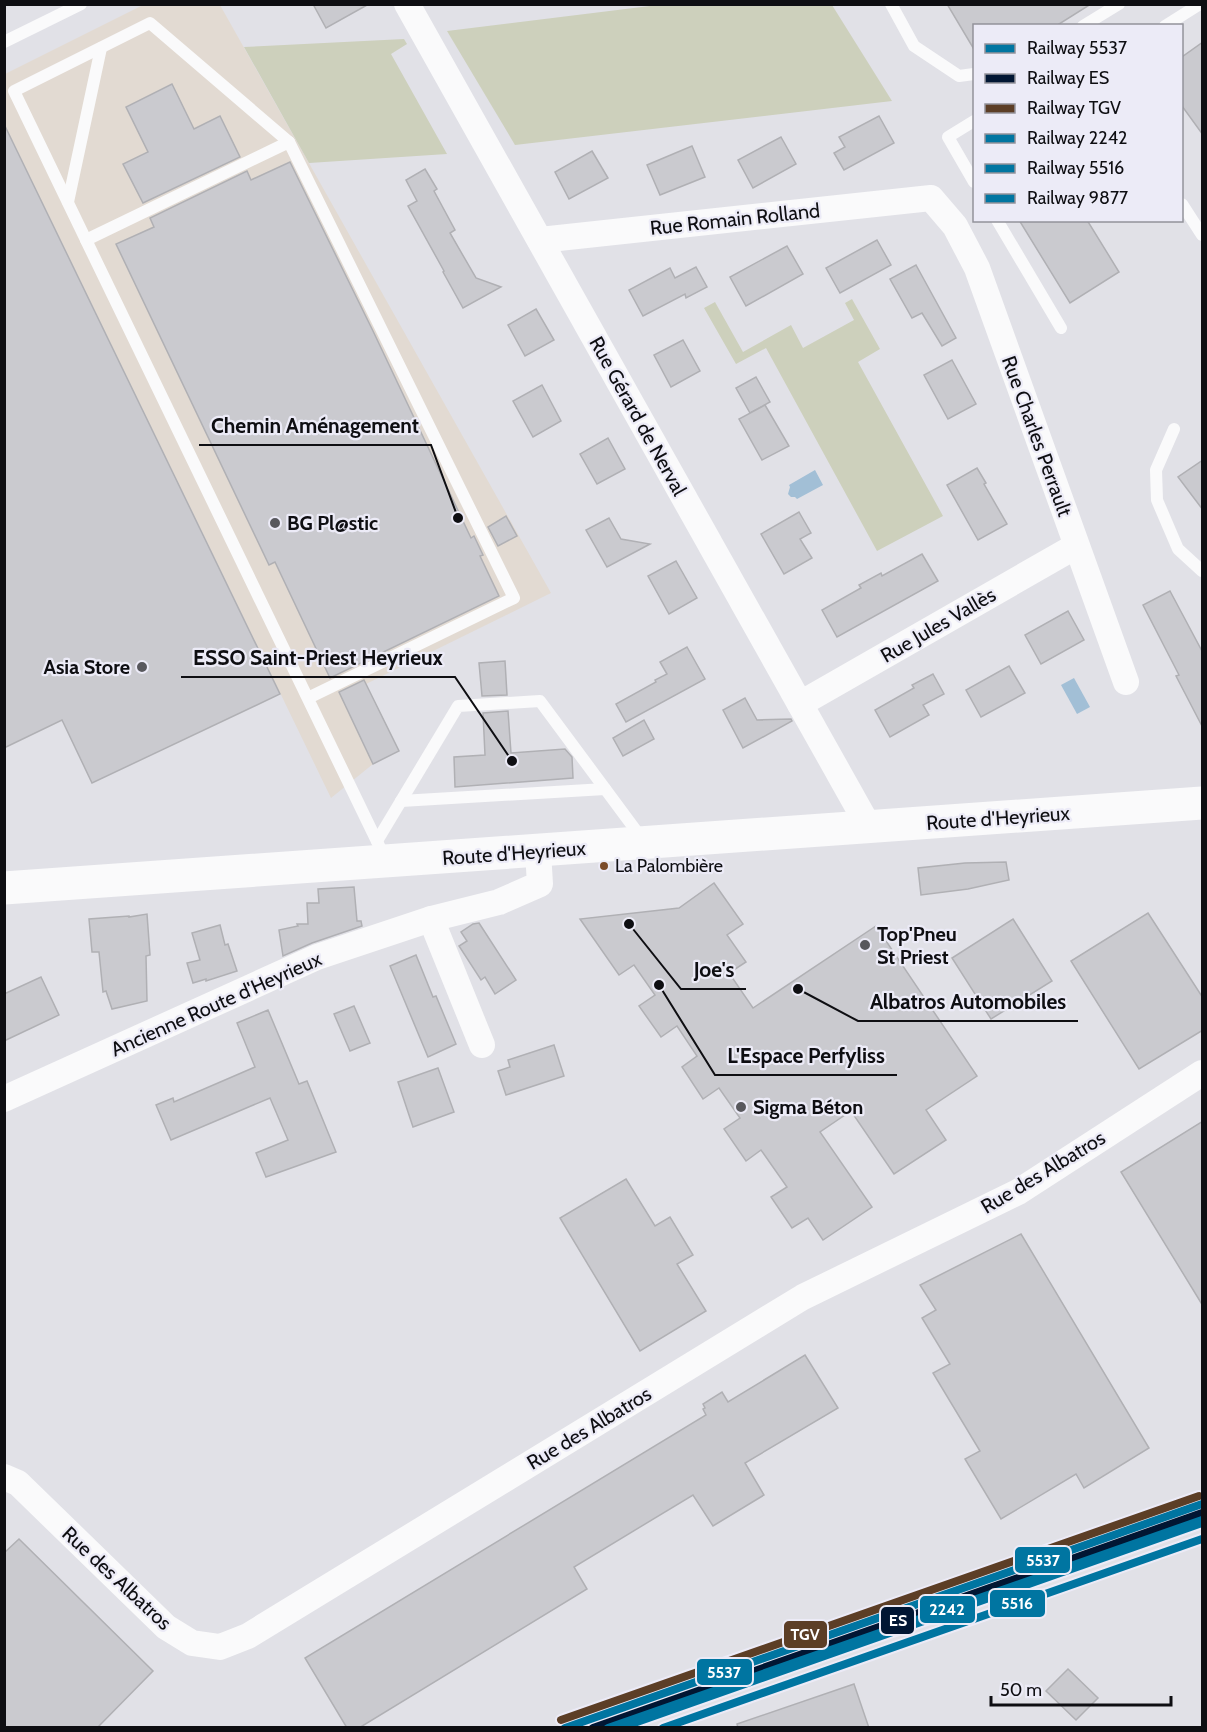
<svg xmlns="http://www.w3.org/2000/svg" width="1207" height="1732" viewBox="0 0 1207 1732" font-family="Cabin,sans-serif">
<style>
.commercial{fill:#e2dad2}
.green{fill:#cdd0bc}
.water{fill:#a2bfd6}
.building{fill:#cacacf;stroke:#b0b0b4;stroke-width:1.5}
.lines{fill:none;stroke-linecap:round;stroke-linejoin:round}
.lane{stroke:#fafafb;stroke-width:12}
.street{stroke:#fafafb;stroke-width:26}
.primary{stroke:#fafafb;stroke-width:33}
.rail-1-casing{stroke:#ecebf7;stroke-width:12}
.rail-2-casing{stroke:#ecebf7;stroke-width:12}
.rail-3-casing{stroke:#ecebf7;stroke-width:12}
.rail-4-casing{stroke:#ecebf7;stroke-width:12}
.rail-5-casing{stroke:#ecebf7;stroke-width:12}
.rail-6-casing{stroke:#ecebf7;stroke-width:12}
.rail-1{stroke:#0075a1;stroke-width:8}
.rail-2{stroke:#011633;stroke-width:8}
.rail-3{stroke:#5c3e26;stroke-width:8}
.rail-4{stroke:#0075a1;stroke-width:8}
.rail-5{stroke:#0075a1;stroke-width:8}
.rail-6{stroke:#0075a1;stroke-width:8}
.poi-dot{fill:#58585d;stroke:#ecebf7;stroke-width:2}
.bus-dot{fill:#7a4b2a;stroke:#ecebf7;stroke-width:2}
.labels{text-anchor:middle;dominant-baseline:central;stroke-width:4.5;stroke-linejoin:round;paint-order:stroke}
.bus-label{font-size:18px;fill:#0e0e12;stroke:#ecebf7;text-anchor:start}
.street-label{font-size:20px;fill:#0e0e12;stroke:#ecebf7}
.poi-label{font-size:20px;font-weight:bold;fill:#0e0e12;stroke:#ecebf7;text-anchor:start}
.leader{fill:none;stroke:#0e0e12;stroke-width:2}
.callout-dot{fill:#0e0e12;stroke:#ecebf7;stroke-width:2}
.callout-label{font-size:21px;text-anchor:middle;font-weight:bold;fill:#0e0e12;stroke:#ecebf7;stroke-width:4.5;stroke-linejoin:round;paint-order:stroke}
.line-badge{stroke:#ecebf7;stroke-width:2}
.badge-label{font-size:16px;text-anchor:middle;font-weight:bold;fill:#fff}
</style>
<rect width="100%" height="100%" fill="#e1e1e7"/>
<!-- commercial -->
<path class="commercial" d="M143 5H220L551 593 366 684 399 751 373 764 331 798 5 125V74Z"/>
<!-- green -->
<g class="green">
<path d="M666 4 832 5 892 101 515 145 447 31Z"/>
<path d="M404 39 407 44 391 54 447 154 309 163 244 47Z"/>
<path d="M852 299 880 349 858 362 943 516 877 551 766 348 736 364 704 308 715 302 743 352 791 325 803 348 854 320 845 303Z"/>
</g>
<!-- water -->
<g class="water">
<path d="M815 470 823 485 797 499 795 497H791L788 494 790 487 789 485Z"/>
<path d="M1074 678 1090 707 1077 714 1061 685Z"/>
</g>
<!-- building -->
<g class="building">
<path d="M313 4H369L326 28Z"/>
<path d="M947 4H1091L1056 26H975V51Z"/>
<path d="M1203 42V135L1182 106V57Z"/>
<path d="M172 84 194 129 220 116 240 157 143 203 123 164 148 152 126 107Z"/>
<path d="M879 116 894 143 844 170 834 153 845 147 839 137Z"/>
<path d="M4 124 280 694 92 783 62 720 4 748Z"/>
<path d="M781 137 796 164 753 188 738 160Z"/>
<path d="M692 146 705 177 660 195 647 165Z"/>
<path d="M592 151 608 178 569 199 555 172Z"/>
<path d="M290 162 373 331 471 538 474 536 483 555 480 556 499 596 330 678 275 562 269 565 116 244 154 227 150 218 247 171 251 180Z"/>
<path d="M425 169 437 189 434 191 455 230 450 233 476 278 501 287 463 308 443 272 444 271 408 206 417 201 406 180Z"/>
<path d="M1019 220H1087L1119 272 1070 303Z"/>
<path d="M877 240 891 265 840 293 826 268Z"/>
<path d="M787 246 803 274 746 306 730 277Z"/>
<path d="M916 265 956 338 942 346 922 313 912 318 890 279Z"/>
<path d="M696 267 707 287 686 298 685 294 643 316 629 290 670 268 675 278Z"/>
<path d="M536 309 554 340 525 356 508 325Z"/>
<path d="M683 340 700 371 671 387 654 355Z"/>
<path d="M952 360 976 404 948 419 924 375Z"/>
<path d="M756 377 770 402 750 413 736 388Z"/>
<path d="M542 385 561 421 533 437 513 401Z"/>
<path d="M765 405 789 446 762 460 739 419Z"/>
<path d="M608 438 625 469 597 484 580 454Z"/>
<path d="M1203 460V510L1178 477Z"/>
<path d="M977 468 986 483 984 484 1007 524 978 540 947 485Z"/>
<path d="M799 512 811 533 800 539 812 558 784 574 761 534Z"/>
<path d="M506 516 517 536 498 546 488 527Z"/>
<path d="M609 518 621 539 650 544 607 567 586 530Z"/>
<path d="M922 554 938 581 837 637 822 610 861 588 859 585 881 573 882 576Z"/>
<path d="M676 561 697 598 669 614 648 576Z"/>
<path d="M1170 591 1203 653V728L1176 676 1179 675 1143 605Z"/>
<path d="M1068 611 1084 640 1041 664 1025 635Z"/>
<path d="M687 647 705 679 626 722 616 704 656 682 655 680 667 674 660 662Z"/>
<path d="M505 661 507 695 482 696 479 663Z"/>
<path d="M1009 666 1025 693 981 717 966 690Z"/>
<path d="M933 674 944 694 923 705 929 715 890 737 875 710 914 688 912 685Z"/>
<path d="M364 680 399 751 373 764 339 692Z"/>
<path d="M745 698 757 720 791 719 792 721 743 748 723 710Z"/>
<path d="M508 711 511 753 565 749 572 757 573 778 455 787 454 757 485 755 483 713Z"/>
<path d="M644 720 654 739 623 756 613 738Z"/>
<path d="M1006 862 1009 880 968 889 921 895 918 868 965 863Z"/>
<path d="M714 883 743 924 727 935 746 962 729 973 753 1008 876 926 977 1076 926 1110 946 1140 894 1174 851 1111 820 1132 872 1207 823 1240 808 1218 792 1228 771 1197 787 1187 761 1150 746 1161 724 1129 740 1118 719 1088 703 1099 682 1067 697 1056 677 1026 661 1037 639 1006 655 995 634 965 619 975 580 919 679 908Z"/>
<path d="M354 887 357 921H361L362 926 312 943 283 956 279 930 298 926 297 924H308L307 903H319L318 889Z"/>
<path d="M1148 913 1203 998V1030L1139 1069 1071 961Z"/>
<path d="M147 914 150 955 146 956 147 1001 112 1009 106 991 103 992 99 952H92L89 919 129 916V917Z"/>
<path d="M1013 919 1052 981 991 1019 952 958Z"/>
<path d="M479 923 516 980 495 994 485 977 481 980 459 946 467 941 461 932 473 924Z"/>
<path d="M220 925 225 945 228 944 237 971 206 981V979L193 983 187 963 200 960 192 933Z"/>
<path d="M416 955 433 997 436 996 456 1044 428 1057 390 966Z"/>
<path d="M41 977 59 1015 4 1041V994Z"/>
<path d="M354 1006 370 1043 350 1051 334 1014Z"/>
<path d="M268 1010 299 1084 307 1081 336 1152 266 1177 256 1153 288 1140 270 1098 171 1140 156 1105 173 1098 174 1102 255 1067 237 1023Z"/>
<path d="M554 1045 564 1076 506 1095 498 1071 510 1067 508 1060Z"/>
<path d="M438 1068 454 1112 413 1127 398 1082Z"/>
<path d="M1203 1121V1306L1121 1172Z"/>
<path d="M626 1179 655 1226 670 1217 693 1255 677 1264 706 1311 640 1351 560 1218Z"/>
<path d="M1021 1234 1149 1448 1084 1488 1076 1474 1001 1519 965 1459 980 1451 933 1373 950 1364 922 1318 936 1310 920 1285Z"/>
<path d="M805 1355 838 1408 745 1463 764 1495 713 1526 693 1495 574 1567 587 1589 359 1728H347L305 1658 706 1415 703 1409 705 1408 703 1404 722 1392 728 1402Z"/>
<path d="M19 1539 153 1671 97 1728H4V1553Z"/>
<path d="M1068 1669 1098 1698 1076 1720 1046 1691Z"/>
<path d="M854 1684 869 1728H738L737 1724Z"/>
</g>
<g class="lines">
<!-- lane -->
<g class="lane">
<path d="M891 4 914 46 959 76 974 74"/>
<path d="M1083 26 1119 4"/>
<path d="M1165 26 1200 4"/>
<path d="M4 42 81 4"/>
<path d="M974 121 948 137 974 182"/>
<path d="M68 202 101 48"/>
<path d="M1182 204 1202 235"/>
<path d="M997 220 1061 328"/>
<path d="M86 240 14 91 150 23 289 142"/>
<path d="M1174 429 1156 470 1157 500 1178 549 1202 571"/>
<path d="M308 698 514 598 289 142 86 240C186 446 286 652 385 858"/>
<path d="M401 801 605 789"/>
<path d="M377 841 458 706 540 701 643 840"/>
</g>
<!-- street -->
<g class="street">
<path d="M407 4 869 827"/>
<path d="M540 240 931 198 955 226 977 268 1126 682"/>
<path d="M800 704 1076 546"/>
<path d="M431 919 482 1045"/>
<path d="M4 1099 317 957 431 919 499 902 540 884 538 852"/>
<path d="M4 1477 18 1483 166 1627 192 1643 220 1647 248 1636 803 1297 1018 1192 1202 1073"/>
</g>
<!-- primary -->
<path class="primary" d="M4 888 1202 803"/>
<!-- rail-1 casing -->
<g class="rail-1-casing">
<path id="rail-1" d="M565 1728 1202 1504"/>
</g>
<!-- rail-2 casing -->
<g class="rail-2-casing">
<path id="rail-2" d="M593 1728 1202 1513"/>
</g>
<!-- rail-3 casing -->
<g class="rail-3-casing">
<path id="rail-3" d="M561 1720 1199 1496"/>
</g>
<!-- rail-4 casing -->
<g class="rail-4-casing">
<path id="rail-4" d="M608 1728 1202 1520"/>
</g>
<!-- rail-5 casing -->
<g class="rail-5-casing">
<path id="rail-5" d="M663 1728 1202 1539"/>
</g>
<!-- rail-6 casing -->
<g class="rail-6-casing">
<path id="rail-6" d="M620 1728 1202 1523"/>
</g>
<!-- rail-1 -->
<use href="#rail-1" class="rail-1"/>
<!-- rail-2 -->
<use href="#rail-2" class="rail-2"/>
<!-- rail-3 -->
<use href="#rail-3" class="rail-3"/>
<!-- rail-4 -->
<use href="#rail-4" class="rail-4"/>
<!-- rail-5 -->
<use href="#rail-5" class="rail-5"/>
<!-- rail-6 -->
<use href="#rail-6" class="rail-6"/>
</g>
<!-- markers -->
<g class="poi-dot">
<circle cx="275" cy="523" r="6"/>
<circle cx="142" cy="667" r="6"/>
<circle cx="865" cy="945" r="6"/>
<circle cx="741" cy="1107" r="6"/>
</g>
<circle class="bus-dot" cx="604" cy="866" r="5"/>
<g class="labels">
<!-- bus labels -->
<g class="bus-label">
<text x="615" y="866">La Palombière</text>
</g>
<!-- street labels -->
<g class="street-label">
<text transform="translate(735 219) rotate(-6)">Rue Romain Rolland</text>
<text transform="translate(638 416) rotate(61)">Rue Gérard de Nerval</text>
<text transform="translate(1037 436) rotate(70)">Rue Charles Perrault</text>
<text transform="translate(938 625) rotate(-30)">Rue Jules Vallès</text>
<text transform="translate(998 818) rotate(-4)">Route d'Heyrieux</text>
<text transform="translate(514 853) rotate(-4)">Route d'Heyrieux</text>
<text transform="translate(216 1004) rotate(-24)">Ancienne Route d'Heyrieux</text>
<text transform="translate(1043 1172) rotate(-31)">Rue des Albatros</text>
<text transform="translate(589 1428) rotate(-31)">Rue des Albatros</text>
<text transform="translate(117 1578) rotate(43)">Rue des Albatros</text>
</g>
<!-- poi labels -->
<g class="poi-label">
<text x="287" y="523">BG Pl@stic</text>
<text x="130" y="667" text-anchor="end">Asia Store</text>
<text x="877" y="934">Top'Pneu<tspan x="877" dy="23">St Priest</tspan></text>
<text x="753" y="1107">Sigma Béton</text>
</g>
</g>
<!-- callouts -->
<path class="leader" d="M458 518L431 445H199M512 761L455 677H181M629 924L681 989H746M798 989L858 1021H1078M659 985L715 1075H897"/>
<g class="callout-dot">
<circle cx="458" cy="518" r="6"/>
<circle cx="512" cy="761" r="6"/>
<circle cx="629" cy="924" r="6"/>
<circle cx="798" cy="989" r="6"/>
<circle cx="659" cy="985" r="6"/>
</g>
<g class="callout-label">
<text x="315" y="433">Chemin Aménagement</text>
<text x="318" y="665">ESSO Saint-Priest Heyrieux</text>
<text x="714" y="977">Joe's</text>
<text x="968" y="1009">Albatros Automobiles</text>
<text x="806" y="1063">L'Espace Perfyliss</text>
</g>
<g class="line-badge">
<rect x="1014" y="1546" width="57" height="28" rx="6" fill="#0075a1"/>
<rect x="989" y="1589" width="57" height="29" rx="6" fill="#0075a1"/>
<rect x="919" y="1595" width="57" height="29" rx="6" fill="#0075a1"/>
<rect x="880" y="1606" width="35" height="29" rx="6" fill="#011633"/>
<rect x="783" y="1620" width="45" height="29" rx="6" fill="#5c3e26"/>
<rect x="696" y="1658" width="57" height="28" rx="6" fill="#0075a1"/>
</g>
<g class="badge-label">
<text x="1043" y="1566">5537</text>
<text x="1017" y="1609">5516</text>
<text x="947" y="1615">2242</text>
<text x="898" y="1626">ES</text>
<text x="805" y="1640">TGV</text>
<text x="724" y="1678">5537</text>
</g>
<!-- border -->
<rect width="1207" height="1732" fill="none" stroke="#0e0e12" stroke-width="12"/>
<!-- legend -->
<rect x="973" y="24" width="210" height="198" fill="#ecebf7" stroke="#93939b" stroke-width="1.5"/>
<rect x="985" y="44" width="30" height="9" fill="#0075a1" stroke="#93939b" stroke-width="1.5"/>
<text x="1027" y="54" font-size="18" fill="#0e0e12">Railway 5537</text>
<rect x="985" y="74" width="30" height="9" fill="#011633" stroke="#93939b" stroke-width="1.5"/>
<text x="1027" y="84" font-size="18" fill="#0e0e12">Railway ES</text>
<rect x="985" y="104" width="30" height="9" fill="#5c3e26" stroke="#93939b" stroke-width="1.5"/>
<text x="1027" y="114" font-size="18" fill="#0e0e12">Railway TGV</text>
<rect x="985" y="134" width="30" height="9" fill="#0075a1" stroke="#93939b" stroke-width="1.5"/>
<text x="1027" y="144" font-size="18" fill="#0e0e12">Railway 2242</text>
<rect x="985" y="164" width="30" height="9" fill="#0075a1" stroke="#93939b" stroke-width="1.5"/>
<text x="1027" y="174" font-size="18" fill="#0e0e12">Railway 5516</text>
<rect x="985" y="194" width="30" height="9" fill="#0075a1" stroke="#93939b" stroke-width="1.5"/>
<text x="1027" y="204" font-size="18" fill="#0e0e12">Railway 9877</text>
<!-- scale -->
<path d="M991 1696v9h180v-9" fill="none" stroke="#0e0e12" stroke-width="3"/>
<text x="1000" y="1696" font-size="18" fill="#0e0e12" stroke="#ecebf7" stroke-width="4.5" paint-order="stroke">50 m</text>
</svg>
